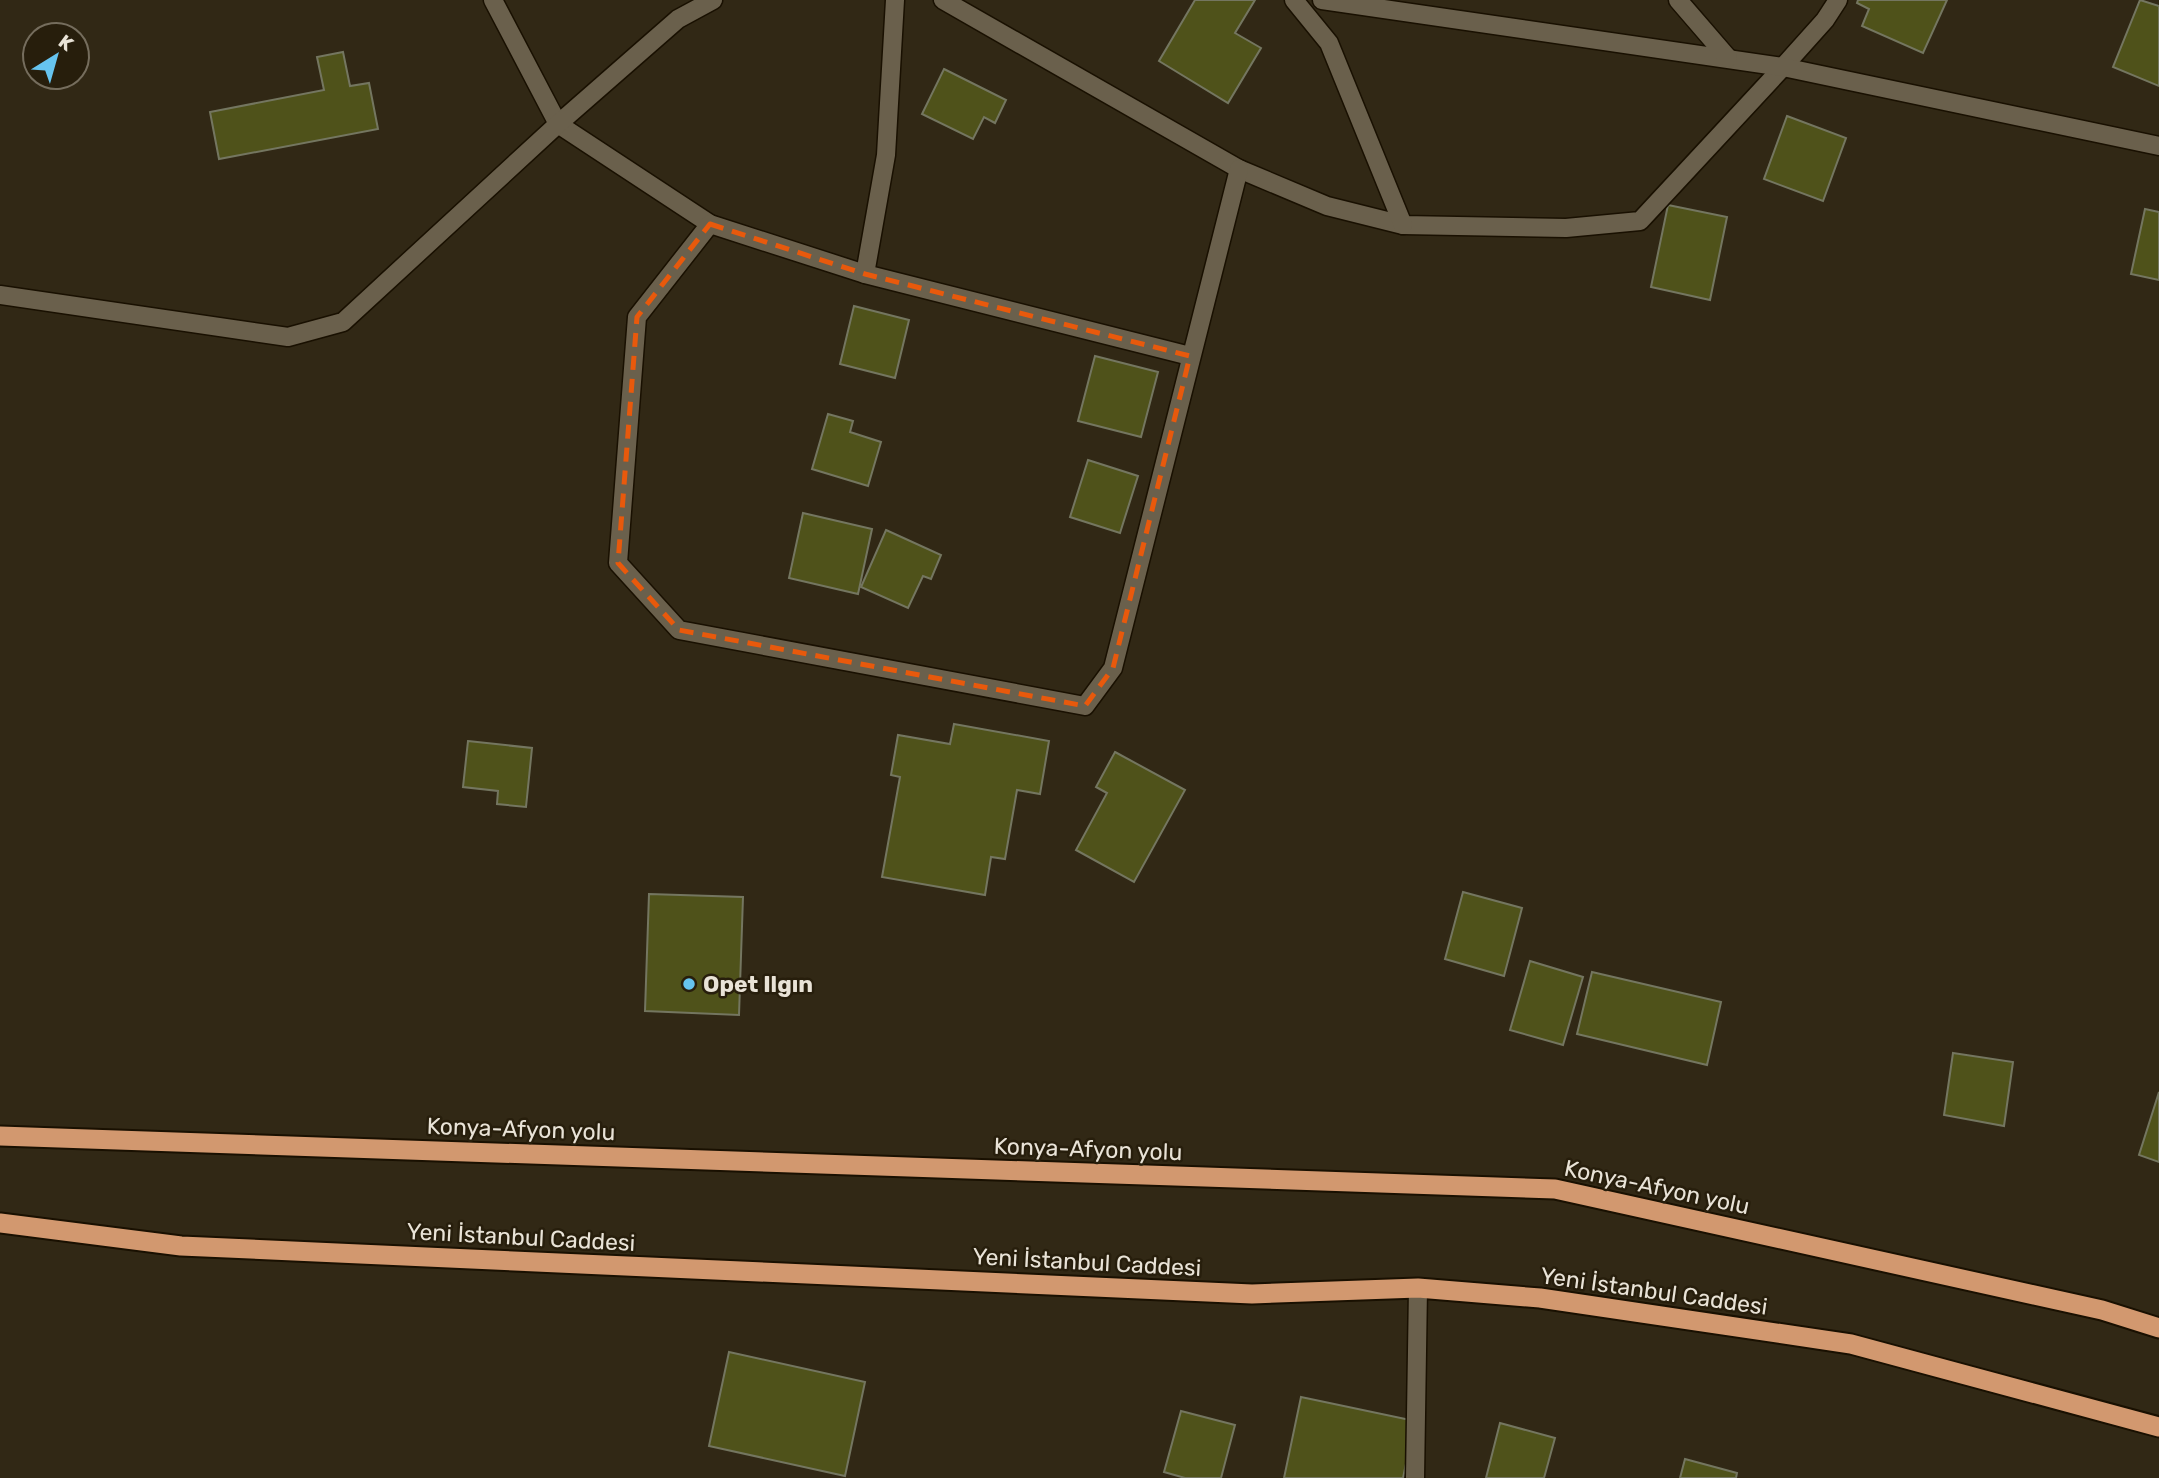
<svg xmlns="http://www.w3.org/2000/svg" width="2159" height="1478" viewBox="0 0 2159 1478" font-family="Rubik,sans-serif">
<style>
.building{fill:#4f521a;stroke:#747660;stroke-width:2}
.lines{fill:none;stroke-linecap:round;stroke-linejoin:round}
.minor-casing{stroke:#191001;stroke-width:21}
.trunk-casing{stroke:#191001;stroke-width:23}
.minor{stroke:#6a604c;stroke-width:18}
.trunk{stroke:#d2986f;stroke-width:19}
.marked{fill:none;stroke:#e8590c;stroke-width:5;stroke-dasharray:14 9;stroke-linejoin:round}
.poi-dot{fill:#66c4ef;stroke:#271e0c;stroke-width:2.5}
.labels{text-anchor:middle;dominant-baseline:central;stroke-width:5;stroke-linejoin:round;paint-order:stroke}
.poi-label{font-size:23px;font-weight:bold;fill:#e9e3d7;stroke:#271e0c;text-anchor:start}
.street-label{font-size:23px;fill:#e9e3d7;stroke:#271e0c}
</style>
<rect width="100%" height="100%" fill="#312815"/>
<!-- building -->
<g class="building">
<path d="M1195 0H1255L1235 33 1261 48 1228 103 1159 61Z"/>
<path d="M1858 0H1947L1923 53 1862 26 1869 9 1857 3Z"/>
<path d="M2140 0 2159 6V86L2113 67Z"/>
<path d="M343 52 350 86 369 83 378 129 219 159 210 112 324 90 317 57Z"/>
<path d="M944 69 1006 100 995 123 984 117 973 139 922 114Z"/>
<path d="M1787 116 1846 138 1823 201 1764 179Z"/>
<path d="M1668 205 1727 217 1710 300 1651 287Z"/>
<path d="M2145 209 2159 212V280L2131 274Z"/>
<path d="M854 306 909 320 895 378 840 364Z"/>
<path d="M1095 356 1158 372 1141 437 1078 421Z"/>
<path d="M828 414 853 421 850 432 881 442 868 486 812 469Z"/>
<path d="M1088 460 1138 476 1120 533 1070 517Z"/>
<path d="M803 513 872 529 858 594 789 578Z"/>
<path d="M886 530 941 555 931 579 923 576 908 608 861 587Z"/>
<path d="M954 724 1049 741 1040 794 1017 790 1005 859 991 857 985 895 882 877 900 777 891 775 898 735 950 744Z"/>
<path d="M468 741 532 748 526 807 497 804 498 791 463 787Z"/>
<path d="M1115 752 1185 790 1134 882 1076 850 1107 793 1096 787Z"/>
<path d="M1463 892 1522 908 1504 976 1445 959Z"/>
<path d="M649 894 743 897 739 1015 645 1011Z"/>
<path d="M1530 961 1583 977 1563 1045 1510 1030Z"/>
<path d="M1592 972 1721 1002 1707 1065 1577 1034Z"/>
<path d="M1953 1053 2013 1062 2004 1126 1944 1115Z"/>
<path d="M2159 1092V1162L2139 1155Z"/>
<path d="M729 1352 865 1382 845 1476 709 1446Z"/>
<path d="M1301 1397 1415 1421 1403 1478H1284Z"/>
<path d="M1181 1411 1235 1425 1221 1478H1185L1164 1472Z"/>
<path d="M1500 1423 1555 1438 1544 1478H1486Z"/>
<path d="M1685 1459 1737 1473 1736 1478H1680Z"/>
</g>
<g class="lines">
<!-- minor casing -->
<g class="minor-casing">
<g id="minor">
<path d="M493 0 558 124 710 224 865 274 1190 356"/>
<path d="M943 0 1239 169 1327 206 1403 225 1566 228 1640 221 1783 67 1825 20 1838 0"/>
<path d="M1294 0 1329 43 1403 225"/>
<path d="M1322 0 1783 67 2159 146"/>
<path d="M1678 0 1728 58"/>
<path d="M710 224 637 317 618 563 679 630 1085 706 1113 668 1239 169"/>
<path d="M865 274 886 155 895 0"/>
<path d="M0 295 288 337 343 322 558 124 678 19 713 0"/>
<path d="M1415 1478 1418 1288"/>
</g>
</g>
<!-- trunk casing -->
<g class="trunk-casing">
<g id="trunk">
<path d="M0 1136 1555 1189 2102 1310 2159 1328"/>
<path d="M0 1223 181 1246 1252 1294 1418 1288 1540 1298 1851 1344 2159 1427"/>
</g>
</g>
<!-- minor -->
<use href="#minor" class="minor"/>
<!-- trunk -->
<use href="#trunk" class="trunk"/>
</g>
<!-- marked area -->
<path class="marked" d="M710 224 865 274 1190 356 1113 668 1085 706 679 630 618 563 637 317Z"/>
<!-- markers -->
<circle class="poi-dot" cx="689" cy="984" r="7"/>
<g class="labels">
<!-- poi labels -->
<g class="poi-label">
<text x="703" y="984">Opet Ilgın</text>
</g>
<!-- street labels -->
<g class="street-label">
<text transform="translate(521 1129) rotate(2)">Konya-Afyon yolu</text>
<text transform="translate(1088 1149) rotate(2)">Konya-Afyon yolu</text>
<text transform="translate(1657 1187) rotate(12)">Konya-Afyon yolu</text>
<text transform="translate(521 1237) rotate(3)">Yeni İstanbul Caddesi</text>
<text transform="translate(1087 1262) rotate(3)">Yeni İstanbul Caddesi</text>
<text transform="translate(1654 1291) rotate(8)">Yeni İstanbul Caddesi</text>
</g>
</g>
<!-- north arrow -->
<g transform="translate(56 56) rotate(37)"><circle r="33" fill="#271e0c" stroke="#756d5d" stroke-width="2"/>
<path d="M0-5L12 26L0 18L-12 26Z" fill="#66c4ef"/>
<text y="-10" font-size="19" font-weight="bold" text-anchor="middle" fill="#e9e3d7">K</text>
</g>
</svg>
